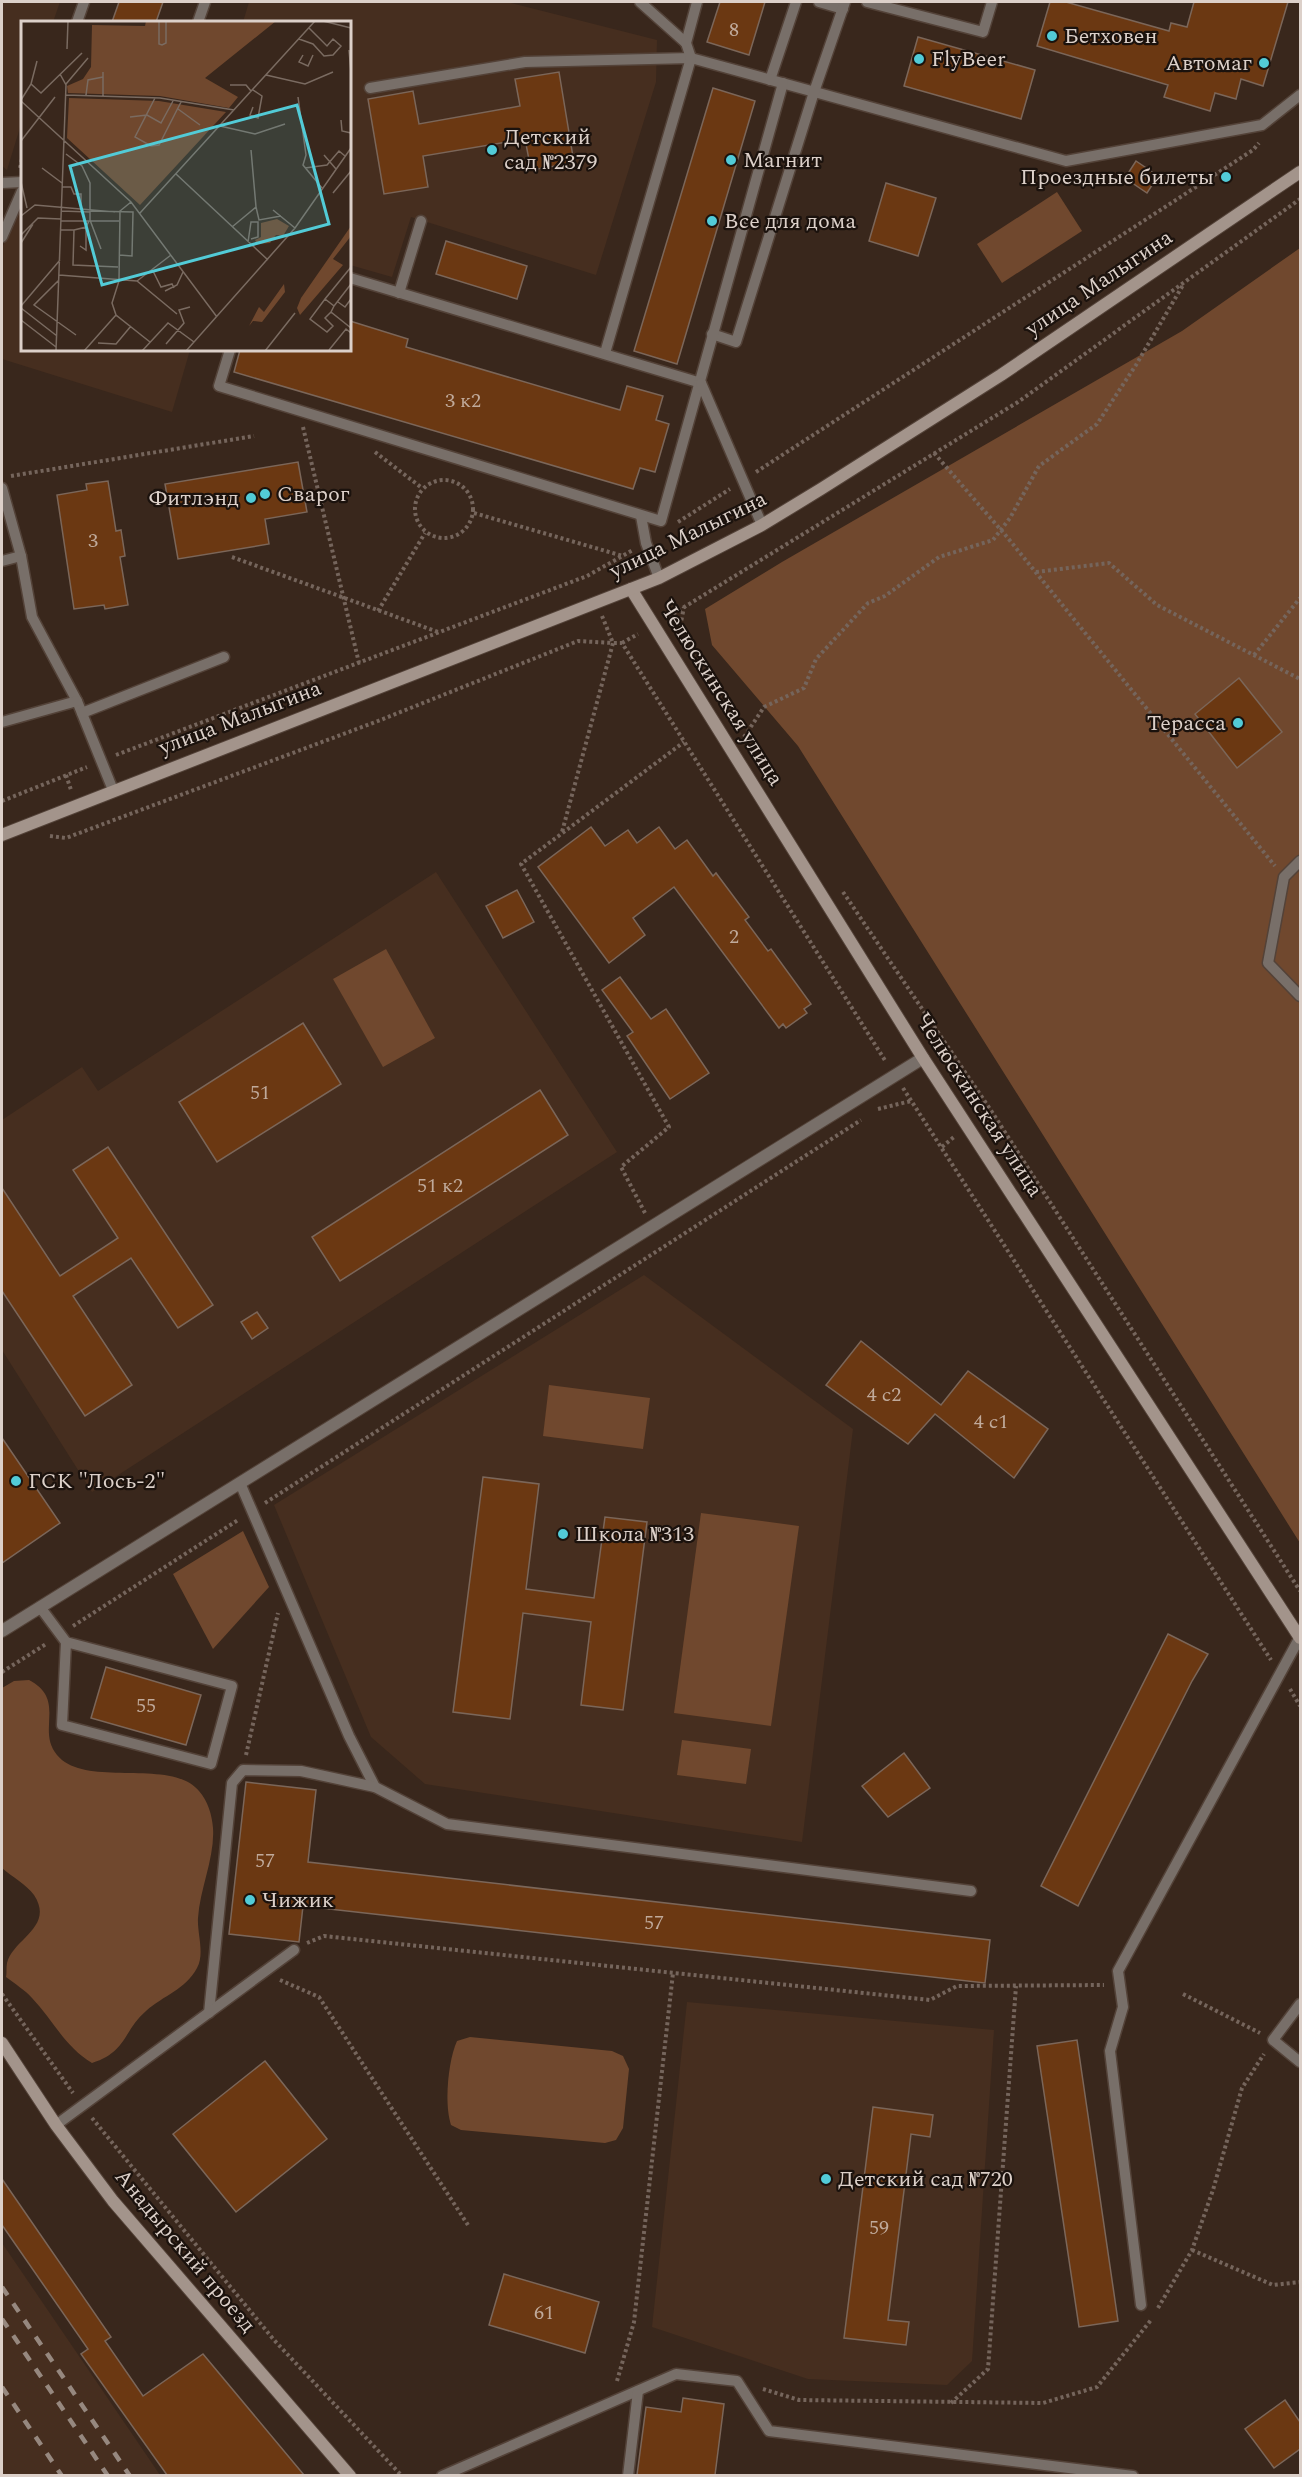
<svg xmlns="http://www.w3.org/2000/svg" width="1302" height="2477" viewBox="0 0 1302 2477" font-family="Spectral,serif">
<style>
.built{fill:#462e1f}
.green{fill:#70482e}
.building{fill:#6b3812;stroke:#7b6659;stroke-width:1.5}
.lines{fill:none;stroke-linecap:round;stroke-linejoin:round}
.lane-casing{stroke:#534238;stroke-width:13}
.street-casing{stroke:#534238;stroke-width:14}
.secondary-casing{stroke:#534238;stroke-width:14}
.path{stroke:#75655c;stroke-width:4;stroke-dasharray:3 3;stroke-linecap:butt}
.lane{stroke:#786f69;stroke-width:10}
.street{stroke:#786f69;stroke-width:12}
.secondary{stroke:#a3948b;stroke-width:12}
.rail{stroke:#96887f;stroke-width:4.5;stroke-dasharray:10 10;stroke-linecap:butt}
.poi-dot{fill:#52cbd7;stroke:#1b120d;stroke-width:2}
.labels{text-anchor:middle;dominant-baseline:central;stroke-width:4.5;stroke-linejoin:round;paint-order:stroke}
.number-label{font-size:20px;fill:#c0aa9b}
.poi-label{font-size:22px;fill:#dcd0c9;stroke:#1b120d;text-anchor:start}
.street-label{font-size:22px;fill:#dcd0c9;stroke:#1b120d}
.inset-road{fill:none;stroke:#7a6b61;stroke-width:1.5}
.view{fill:#52cbd7;fill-opacity:0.15;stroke:#52cbd7;stroke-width:3}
.inset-edge{fill:none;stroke:#dcd0c9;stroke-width:3}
</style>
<rect width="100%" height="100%" fill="#39271c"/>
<!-- built -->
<g class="built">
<path d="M2 2H60L53 22H22V121L7 170 2 166Z"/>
<path d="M249 2H507L657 40 656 82 596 275 411 217 392 277 350 265V22H243Z"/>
<path d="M22 200V350H190L172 412 2 359V248Z"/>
<path d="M436 872 617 1152 92 1492 2 1350V1120L82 1067 98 1091Z"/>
<path d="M644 1275 853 1429 802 1842 425 1784 371 1737 274 1505Z"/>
<path d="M687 2002 994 2030 972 2361 947 2385 808 2379 652 2327Z"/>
<path d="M2 2243 160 2475H2Z"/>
</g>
<!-- green -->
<g class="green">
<path d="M1057 192 1082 231 1002 283 977 244Z"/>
<path d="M1300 248V1543L798 746 712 645 705 609 782 562 1182 331Z"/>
<path d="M386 949 435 1038 383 1067 333 979Z"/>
<path d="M549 1385 650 1398 643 1449 543 1436Z"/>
<path d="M701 1513 799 1526 771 1726 674 1713Z"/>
<path d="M243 1531 269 1587 213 1649 173 1574Z"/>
<path d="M29 1680C67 1700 36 1730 57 1755 85 1789 171 1757 199 1791 208 1801 212 1815 213 1828 215 1857 200 1888 198 1918 197 1933 205 1954 197 1968 185 1990 164 1995 146 2011 123 2031 127 2052 92 2063 65 2047 53 2020 32 1998 25 1990 15 1984 6 1977 7 1973 6 1968 7 1963 13 1939 55 1927 34 1895 26 1884 12 1877 2 1868V1688L14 1681Z"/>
<path d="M682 1740 751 1749 746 1784 677 1775Z"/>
<path d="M470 2037 612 2051 623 2056 629 2069 623 2128 616 2140 605 2143 461 2130 451 2125C444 2104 448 2061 457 2041Z"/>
</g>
<!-- building -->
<g class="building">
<path d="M119 2H163L156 22H112Z"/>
<path d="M720 2H765L749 55 707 42Z"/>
<path d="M1050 2H1066L1169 31 1171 23 1187 27 1194 2H1288L1263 86 1241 79 1236 99 1215 93 1210 111 1164 97 1168 85 1037 46Z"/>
<path d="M918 37 1035 70 1021 119 904 86Z"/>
<path d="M559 72 574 163 531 170 525 139 423 156 428 187 384 194 368 99 413 91 419 124 520 106 515 79Z"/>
<path d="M713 88 755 101 677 364 634 351Z"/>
<path d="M1136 161 1158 176 1147 193 1125 178Z"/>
<path d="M886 183 936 198 918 256 869 241Z"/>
<path d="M446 241 527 266 517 299 436 274Z"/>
<path d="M350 321 408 339 406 347 620 410 627 386 663 396 656 420 669 424 655 472 640 468 633 489 234 372 240 350H350Z"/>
<path d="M298 462 307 512 265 519 269 544 178 559 165 484Z"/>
<path d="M108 481 116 531 121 530 125 556 120 557 128 605 105 609 104 605 74 609 57 495 87 490 86 484Z"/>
<path d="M1239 678 1282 732 1237 768 1195 714Z"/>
<path d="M591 827 605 846 628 830 637 843 659 827 675 849 687 840 713 876 716 873 749 917 745 920 768 951 771 949 811 1004 804 1009 807 1013 786 1028 783 1024 779 1028 674 887 633 918 645 935 609 963 538 867Z"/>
<path d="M517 890 534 922 503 938 486 906Z"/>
<path d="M620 977 651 1019 666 1009 709 1073 670 1099 627 1036 633 1032 602 990Z"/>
<path d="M303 1023 341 1084 217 1162 179 1102Z"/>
<path d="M540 1090 568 1135 340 1281 312 1237Z"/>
<path d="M108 1147 213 1305 178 1328 131 1258 73 1296 132 1385 85 1416 2 1291V1188L60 1276 118 1238 73 1170Z"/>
<path d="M257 1312 268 1328 252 1339 241 1322Z"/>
<path d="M861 1341 941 1405 968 1371 1048 1429 1014 1478 935 1414 908 1444 826 1385Z"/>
<path d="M2 1438 60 1523 2 1563Z"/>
<path d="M483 1477 539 1484 526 1589 594 1598 605 1517 647 1522 623 1710 581 1705 591 1622 523 1613 510 1719 453 1712Z"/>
<path d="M1168 1634 1208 1654 1192 1681 1078 1906 1041 1886Z"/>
<path d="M106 1667 201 1695 186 1745 91 1718Z"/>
<path d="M904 1753 930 1788 888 1817 862 1786Z"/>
<path d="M246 1782 316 1790 308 1862 990 1940 985 1983 303 1906 299 1942 229 1934Z"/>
<path d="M1077 2040 1118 2321 1079 2327 1037 2046Z"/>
<path d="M265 2061 327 2139 236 2212 173 2134Z"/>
<path d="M873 2107 933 2115 930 2137 911 2134 888 2320 909 2322 906 2345 844 2338Z"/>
<path d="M2 2179 111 2337 105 2341 143 2396 203 2354 304 2475H167L81 2354 88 2349 2 2225Z"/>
<path d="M504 2274 599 2302 585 2353 489 2325Z"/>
<path d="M683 2398 724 2404 715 2475H637L646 2407 681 2412Z"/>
<path d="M1285 2400 1300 2422V2449L1274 2468 1245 2429Z"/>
</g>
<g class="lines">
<!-- lane casing -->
<g class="lane-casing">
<g id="lane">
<path d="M640 2 686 43"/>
<path d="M819 2 843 9"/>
<path d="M867 2 983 32 992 2"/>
<path d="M77 22 84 2"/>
<path d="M198 22 205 2"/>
<path d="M770 80 796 2"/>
<path d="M370 88 525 62 691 58 1066 161 1262 125 1300 95"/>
<path d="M2 183 22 182"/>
<path d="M2 237 22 191"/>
<path d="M350 278 701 383"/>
<path d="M399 293 421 221"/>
<path d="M712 334 736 342 814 92 845 2"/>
<path d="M230 350 219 386 661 521 783 83"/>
<path d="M605 353 691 58 686 43 697 2"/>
<path d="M701 383 762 525"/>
<path d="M2 488 21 556 32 617 77 701 113 790"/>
<path d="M641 516 646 543 659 578"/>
<path d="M2 561 21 556"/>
<path d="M82 713 224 657"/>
<path d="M2 722 77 701"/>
<path d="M1300 861 1284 877 1268 963 1300 996"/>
<path d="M240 1483 349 1736 375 1787 447 1824 971 1891"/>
<path d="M40 1607 66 1642 232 1686 211 1764 62 1725 66 1642"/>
<path d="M1300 2004 1273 2040 1300 2062"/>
<path d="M209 2013 232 1783 243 1770 301 1771 375 1787"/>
<path d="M56 2125 294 1950"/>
<path d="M1141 2305 1110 2051 1123 2007 1118 1971 1300 1637"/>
<path d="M442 2476 676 2374 737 2381 769 2431 1133 2476"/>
<path d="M628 2476 638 2391"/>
</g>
</g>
<!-- street casing -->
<g class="street-casing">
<path id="street" d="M2 1631 923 1058"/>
</g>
<!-- secondary casing -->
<g class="secondary-casing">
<g id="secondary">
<path d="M631 589 923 1058 1300 1638"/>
<path d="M2 835 659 578 762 525 821 489 1001 375 1300 172"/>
<path d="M2 2043 56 2125 113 2201 350 2476"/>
</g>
</g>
<!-- path -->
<g class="path">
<path d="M20 168 22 159"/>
<path d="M303 427 359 663"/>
<path d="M375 452 422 488"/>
<path d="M934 453 1007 537 1275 866"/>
<path d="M756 472 1253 150 1259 143"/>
<path d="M11 476 254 436"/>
<circle cx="444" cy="509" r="29"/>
<path d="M474 513 623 556"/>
<path d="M678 522 730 489"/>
<path d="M232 557 438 632"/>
<path d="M1036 572 1109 563 1157 605 1300 679"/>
<path d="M378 611 425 533"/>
<path d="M602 616 613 643H622L886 1062"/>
<path d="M668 617 1018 402 1300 199"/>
<path d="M679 632 684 607"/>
<path d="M622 643 638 634"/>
<path d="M1254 655 1300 598"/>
<path d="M744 737 764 707 804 688 816 659 868 603 885 596 939 557 993 540 1010 518 1039 466 1097 424 1136 365 1183 285"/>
<path d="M116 755 587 576 633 550"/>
<path d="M66 775 71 790"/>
<path d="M2 801 87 767"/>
<path d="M50 836 66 838 378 721 578 641 613 643 562 832"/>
<path d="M843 892 992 1112 1300 1591"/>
<path d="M903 1088 1271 1660"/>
<path d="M878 1109 911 1101"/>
<path d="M942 1147 954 1137"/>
<path d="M645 1213 621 1167 669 1127 521 864 684 742"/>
<path d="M265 1503 861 1120"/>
<path d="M73 1626 238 1520"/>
<path d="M2 1672 46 1644"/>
<path d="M1290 1689 1300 1706"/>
<path d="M246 1755 278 1613"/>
<path d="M307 1943 324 1936 930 2000 957 1986 1104 1985"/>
<path d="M280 1980 319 1997 468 2225"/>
<path d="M2 1994 73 2093"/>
<path d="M1183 1994 1260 2033"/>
<path d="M92 2118 274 2340 402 2476"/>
<path d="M1192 2250 1273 2285 1300 2282"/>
<path d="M1158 2308 1192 2250 1213 2190 1242 2088 1264 2054"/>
<path d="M617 2381 634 2322 673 1973"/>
<path d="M763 2389 799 2400 1043 2403 1097 2387 1151 2320"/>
<path d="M951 2403 988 2369 1016 1986"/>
</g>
<!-- lane -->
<use href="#lane" class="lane"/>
<!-- street -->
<use href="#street" class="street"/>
<!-- secondary -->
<use href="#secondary" class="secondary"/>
<!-- rail -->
<g class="rail">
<path d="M2 2287 130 2476"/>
<path d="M2 2319 108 2476"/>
<path d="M2 2387 62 2476"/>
</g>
</g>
<!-- markers -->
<g class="poi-dot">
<circle cx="1052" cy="36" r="6"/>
<circle cx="919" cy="59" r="6"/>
<circle cx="1264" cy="63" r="6"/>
<circle cx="492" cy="150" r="6"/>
<circle cx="731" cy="160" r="6"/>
<circle cx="1226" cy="177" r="6"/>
<circle cx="712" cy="221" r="6"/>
<circle cx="265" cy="494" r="6"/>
<circle cx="251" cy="498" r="6"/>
<circle cx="1238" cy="723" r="6"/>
<circle cx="16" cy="1481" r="6"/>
<circle cx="563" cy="1534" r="6"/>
<circle cx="250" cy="1900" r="6"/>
<circle cx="826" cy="2179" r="6"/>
</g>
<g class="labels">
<!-- number labels -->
<g class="number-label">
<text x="734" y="30">8</text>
<text x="463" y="401">3 к2</text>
<text x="93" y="541">3</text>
<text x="734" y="937">2</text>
<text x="260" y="1093">51</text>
<text x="440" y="1186">51 к2</text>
<text x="884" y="1395">4 с2</text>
<text x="991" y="1422">4 с1</text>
<text x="146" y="1706">55</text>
<text x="265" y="1861">57</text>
<text x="654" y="1923">57</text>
<text x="879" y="2228">59</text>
<text x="544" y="2313">61</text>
</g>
<!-- poi labels -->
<g class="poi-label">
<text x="1064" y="36">Бетховен</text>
<text x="931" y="59">FlyBeer</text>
<text x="1252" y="63" text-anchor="end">Автомаг</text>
<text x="504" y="137">Детский<tspan x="504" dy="25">сад №2379</tspan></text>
<text x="743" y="160">Магнит</text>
<text x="1214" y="177" text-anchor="end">Проездные билеты</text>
<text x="724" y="221">Все для дома</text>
<text x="277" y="494">Сварог</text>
<text x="239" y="498" text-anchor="end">Фитлэнд</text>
<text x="1226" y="723" text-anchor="end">Терасса</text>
<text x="28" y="1481">ГСК "Лось-2"</text>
<text x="575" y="1534">Школа №313</text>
<text x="262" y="1900">Чижик</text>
<text x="838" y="2179">Детский сад №720</text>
</g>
<!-- street labels -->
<g class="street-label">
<text transform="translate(1099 283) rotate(-34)">улица Малыгина</text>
<text transform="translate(688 535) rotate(-26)">улица Малыгина</text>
<text transform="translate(721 693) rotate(58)">Челюскинская улица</text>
<text transform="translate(240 718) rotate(-21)">улица Малыгина</text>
<text transform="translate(979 1105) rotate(57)">Челюскинская улица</text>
<text transform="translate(185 2251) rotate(50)">Анадырский проезд</text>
</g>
</g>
<!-- overview -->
<g transform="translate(21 21)">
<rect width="330" height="330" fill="#39271c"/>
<path d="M125 0H255L184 57 217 76 208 87 139 75 47 72 46 65 62 58 70 46 71 4 124 5ZM48 77 138 80 205 91 119 184 46 117ZM256 198 268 205 262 215 255 214 249 222 236 223 234 219 240 216V202ZM330 205V215L312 238 322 244 279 294 276 287 280 277ZM263 263 264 271 241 301 232 300 228 305 238 286 243 291Z" fill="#70482e"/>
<path class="inset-road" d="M138 0V23L141 24 145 22V0M302 0 330 7M278 18 292 23 303 35 312 34 320 25 312 18 306 25 288 7M46 28 47 0M328 29 330 51M282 34 278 41 287 45 292 34M245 54 284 63 312 51M10 63 16 40M45 63 67 37M209 64H225L230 70M232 69 241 75 237 97 229 94 232 86M45 74 139 77 213 89M65 74 67 59 82 56M82 75V51M277 76 285 134 282 144 301 167M134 77 114 116 130 125 138 124 160 81M0 79 10 63 20 72 61 32M0 80 110 181 196 296M157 88 179 104M109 96 126 94 140 102 152 80M320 99 321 110 330 112M199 105 234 113 264 103M0 120 34 76M45 133 61 145 69 162V199L80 228M303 134 315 148M21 147 41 162M284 147 306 144 318 130 324 135M155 153 247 239M0 161 6 187M41 166H50L53 173H60V186M312 172 330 150M110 181 99 190 98 260 91 282 95 294 129 321M235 186 238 199 260 195M252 189 274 207M40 190 69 191M69 190 112 191 111 235 98 234M119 192 294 0M0 195 14 184 94 191M40 200H98M211 206 235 186 230 129M39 209H53L52 244 97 246M53 209 65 206 68 200M0 214 17 197 40 198M227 221 230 201H237V216L230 218M0 222 12 203M59 225 65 229V206M330 246 304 278 313 285 310 291 330 307M131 248 140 266 151 263 153 267M38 254 116 260 156 293M38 259 13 284 55 314M116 260 150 234M144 270 156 264 162 251M304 278 289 298 306 311 312 305 304 297 310 291M317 281 324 286 330 278M0 285 39 239M313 285 330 263M0 287 36 315M0 299 35 326M77 322 95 323 110 305M145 323 163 302 158 289 169 286M308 329 325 308 330 312M35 330 45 64 39 53M63 330 95 294M121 330 147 302 173 321M165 330 274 207 330 127M244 330 274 292"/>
<path class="view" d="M276 84 308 203 81 264 49 145Z"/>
<rect width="330" height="330" class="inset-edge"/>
</g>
<!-- border -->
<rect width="1302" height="2477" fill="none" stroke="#dcd0c9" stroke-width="6"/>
</svg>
